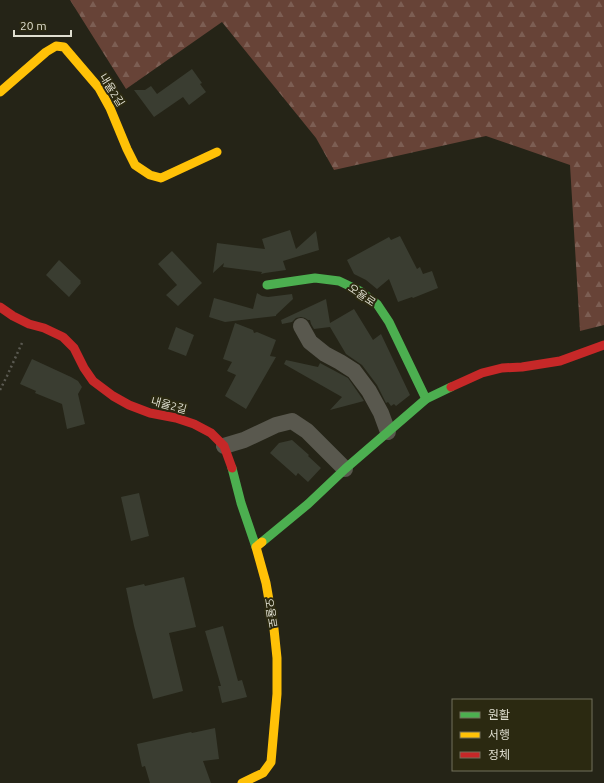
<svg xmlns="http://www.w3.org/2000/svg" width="604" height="783" viewBox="0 0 604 783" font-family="Ubuntu,'Noto Sans KR',sans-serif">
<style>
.forest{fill:url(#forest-firs)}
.building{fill:#3a3d31}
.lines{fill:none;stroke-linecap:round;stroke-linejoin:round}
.path{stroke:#5b5a52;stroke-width:2.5;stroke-dasharray:2 3;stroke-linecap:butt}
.street{stroke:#59584e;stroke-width:16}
.fast{stroke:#4caf50;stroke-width:9}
.slow{stroke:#ffc107;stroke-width:9}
.jam{stroke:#c62828;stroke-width:9}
.labels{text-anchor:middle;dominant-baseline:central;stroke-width:4;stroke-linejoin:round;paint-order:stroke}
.street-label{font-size:11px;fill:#dfded0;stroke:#2b2911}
</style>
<defs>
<pattern id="forest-firs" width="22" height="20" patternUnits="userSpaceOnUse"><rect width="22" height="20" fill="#674337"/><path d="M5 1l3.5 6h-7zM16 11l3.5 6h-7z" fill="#7c5e53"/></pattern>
</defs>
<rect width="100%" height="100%" fill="#252417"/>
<!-- forest -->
<path class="forest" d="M70 0H604V325L580 331 570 165 486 136 334 170 316 138 222 22 126 89Z"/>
<!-- building -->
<g class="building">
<path d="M192 69 202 83 200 84 206 92 189 105 183 97 154 117 134 90H145L151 86 157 94Z"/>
<path d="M290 230 296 249 316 231 319 250 283 261 286 270 265 273 261 274 262 272 223 267 224 263 213 273 217 243 265 249 262 239Z"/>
<path d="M400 236 417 269 420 267 423 274 432 271 438 288 413 298 412 297 398 302 389 279 377 289 366 280 354 274 347 260 389 237 391 240Z"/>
<path d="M172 251 202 283 178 306 166 295 177 285 158 264Z"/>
<path d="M59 260 81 281 80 282 81 283 69 297 46 275Z"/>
<path d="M257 293 262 296 268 297 292 294 293 299 276 315V316L225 322 209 317 214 298 253 309Z"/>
<path d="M326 299 330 323 354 309 373 340 381 334 410 395 396 406 394 404 391 406 388 402 386 403 377 385 362 365 346 354 330 327 314 329 311 324 310 320H308L305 318 301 317 296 318 292 322 282 324 281 320Z"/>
<path d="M235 323 253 330 254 333 257 332 276 340 270 356 276 357 246 409 225 396 236 375 227 371 232 362 223 359Z"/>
<path d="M176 327 194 335 186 356 168 349Z"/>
<path d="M32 359 71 377 78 381 82 387 78 394 85 424 67 429 62 404 35 393 36 391 20 384Z"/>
<path d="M286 360 318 367 320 363 348 378 364 401 330 410 342 397 284 364Z"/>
<path d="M292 440 309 455 308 456 321 468 308 482 298 473 296 476 270 453 279 443Z"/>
<path d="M139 493 149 536 131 541 121 497Z"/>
<path d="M184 577 196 627 169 633 183 691 153 699 134 626 126 588 144 584 145 586Z"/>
<path d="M223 626 238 681 242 680 247 697 222 703 218 686H221L205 631Z"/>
<path d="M215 728 219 759 203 761 211 783H150L145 766 142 767 137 744 191 732 192 733Z"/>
</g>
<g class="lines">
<!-- path -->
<path class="path" d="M0 390 7 376 22 343"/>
<!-- street -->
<g class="street">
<path d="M301 326 310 342 325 354 340 362 354 371 369 391 381 413 388 432"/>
<path d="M224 446 244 440 276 425 292 421 307 431 345 469"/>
</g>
<!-- fast -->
<g class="fast">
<path d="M267 285 315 278 339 281 360 291 377 304 389 322 426 399"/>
<path d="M232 468 241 503 256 547"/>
<path d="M262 542 308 504 345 469 426 399 451 387"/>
</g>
<!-- slow -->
<g class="slow">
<path d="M0 92 46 52 56 46 64 47 99 88 110 108 127 149 135 165 150 175 161 178 217 152"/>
<path d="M242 783 263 773 271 762 277 694V658L274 629 266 583 256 547 262 542"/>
</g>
<!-- jam -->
<g class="jam">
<path d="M0 307 13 316 29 324 44 328 63 337 74 348 84 368 93 381 113 396 129 405 150 413 176 418 194 424 211 433 224 446 232 468"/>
<path d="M451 387 482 373 502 368 522 367 560 361 604 345"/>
</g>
</g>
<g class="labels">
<!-- street labels -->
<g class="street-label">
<text transform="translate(112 90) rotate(58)">내율2길</text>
<text transform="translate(362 295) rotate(34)">오율로</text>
<text transform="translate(169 405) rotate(15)">내율2길</text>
<text transform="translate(271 613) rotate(81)">오율로</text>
</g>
</g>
<!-- legend -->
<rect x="452" y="699" width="140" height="72" fill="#2b2911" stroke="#73715d"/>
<rect x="460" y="712" width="20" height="6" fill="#4caf50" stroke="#73715d"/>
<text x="488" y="719" font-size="12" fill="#dfded0">원활</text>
<rect x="460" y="732" width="20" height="6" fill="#ffc107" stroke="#73715d"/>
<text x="488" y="739" font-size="12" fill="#dfded0">서행</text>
<rect x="460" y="752" width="20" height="6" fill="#c62828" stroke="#73715d"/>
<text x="488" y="759" font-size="12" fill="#dfded0">정체</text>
<!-- scale -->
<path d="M14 30v6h57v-6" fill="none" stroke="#dfded0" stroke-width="2"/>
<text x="20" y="30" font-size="12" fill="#dfded0" stroke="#2b2911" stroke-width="3" paint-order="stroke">20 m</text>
</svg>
